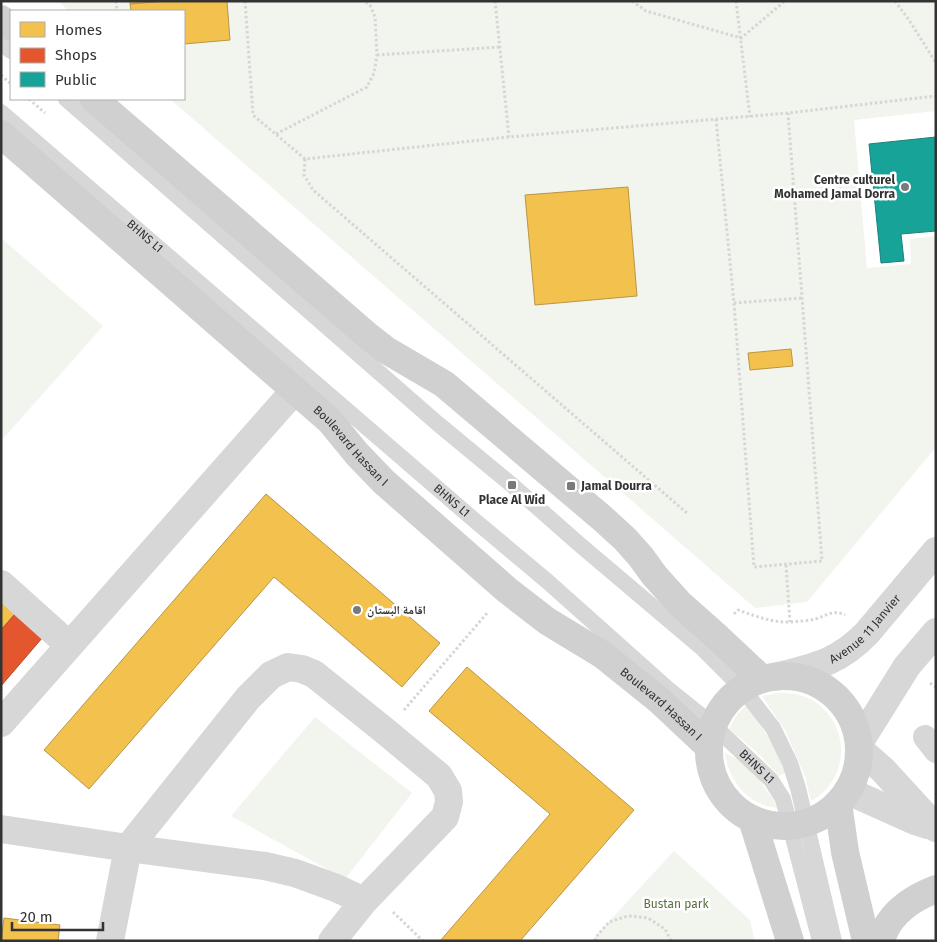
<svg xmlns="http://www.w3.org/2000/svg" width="937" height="942" viewBox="0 0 937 942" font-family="'Fira Sans','Noto Naskh Arabic',sans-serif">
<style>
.green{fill:#f1f5ed}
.homes{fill:#f2c14e;stroke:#b99646}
.shops{fill:#e4572e;stroke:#af4c30}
.public{fill:#17a398;stroke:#1f817a}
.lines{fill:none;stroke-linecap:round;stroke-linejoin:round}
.path{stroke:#d6d6d6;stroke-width:3;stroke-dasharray:2.5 2.5;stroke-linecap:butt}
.service{stroke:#d7d7d7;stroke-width:16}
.pedestrian{stroke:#d7d7d7;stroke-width:24}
.minor{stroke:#d7d7d7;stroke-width:28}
.tertiary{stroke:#d7d7d7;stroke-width:28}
.secondary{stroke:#d0d0d0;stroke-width:28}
.poi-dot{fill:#7a7a7a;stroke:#fff;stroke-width:2}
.labels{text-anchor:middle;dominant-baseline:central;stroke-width:5;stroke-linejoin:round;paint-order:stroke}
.poi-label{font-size:12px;font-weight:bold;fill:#333;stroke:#fff;text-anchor:start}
.street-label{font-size:12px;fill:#333;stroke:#fff}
.park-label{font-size:12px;fill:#56703f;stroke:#fff}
</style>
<rect width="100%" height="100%" fill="#fff"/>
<!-- green -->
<g class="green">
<path d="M58 1H936V111L854 120 867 268 911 264 910 239 936 236V447L807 602 755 608 170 99H184V11H69Z"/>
<path d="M1 238 103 326 1 441Z"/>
<path d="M778 693C790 693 801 694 812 700 851 724 851 778 811 801L805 776 785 730 762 696Z"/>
<path d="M747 704 776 750 785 773 779 776 758 753 729 729 736 716Z"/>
<path d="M315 717 412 793 345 879 231 816Z"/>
<path d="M725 753 739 760 757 777 779 808C749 806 729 782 725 753Z"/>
<path d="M674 851 750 920 755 941H591Z"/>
</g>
<!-- homes -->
<g class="homes">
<path d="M130 1H167L130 4Z"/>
<path d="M167 1H227L230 40 184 44V11H131L130 4Z"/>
<path d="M628 187 637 296 535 305 525 195Z"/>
<path d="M791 349 793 366 750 370 748 353Z"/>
<path d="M266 494 440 643 402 687 274 577 89 789 44 750Z"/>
<path d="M1 602 15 614 1 630Z"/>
<path d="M467 667 634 810 520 941H440L550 814 429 711Z"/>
<path d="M4 918 60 925 58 941H1Z"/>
</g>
<!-- shops -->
<path class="shops" d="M15 614 43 637 1 686V630Z"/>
<!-- public -->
<path class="public" d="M936 137V231L901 234 904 261 881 263 869 144Z"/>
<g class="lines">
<!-- path -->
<g class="path">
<path d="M116 1 117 11"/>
<path d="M245 1 253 115 305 159 509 137 788 113 936 96"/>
<path d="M495 1 509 137"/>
<path d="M632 1 646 11 741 38 785 1"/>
<path d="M736 1 750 117"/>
<path d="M895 1 909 20 936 63"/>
<path d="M377 55 500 47"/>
<path d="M1 75 11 84"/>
<path d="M29 99 45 113"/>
<path d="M716 119 734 303 754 567 822 561 788 113"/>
<path d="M276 134 367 87 374 73 377 55 375 17 370 5 364 1"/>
<path d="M305 159 304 175 313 190 688 514"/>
<path d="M734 303 802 298"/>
<path d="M786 565 790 622"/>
<path d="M734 614 738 610C755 616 773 623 791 622 799 621 808 621 815 619 827 616 832 609 845 615"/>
<path d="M930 683 936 687"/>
<path d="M404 710 488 612"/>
<path d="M393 912 423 941"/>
<path d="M595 941 596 937 609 922 628 916 648 918 665 929 671 941"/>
</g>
<!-- service -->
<g class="service">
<path d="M1 43 11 51"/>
<path d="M66 99 437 423 512 485 579 544 703 649 742 688 773 728 790 763 798 788 834 941"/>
<path id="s1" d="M1 112 473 519 547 581 668 689 713 725 771 780 783 799 820 941"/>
</g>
<!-- pedestrian -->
<path class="pedestrian" d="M925 737 936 751"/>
<!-- minor -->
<g class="minor">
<path d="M1 584 69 645"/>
<path d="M1 723 295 390"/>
<path d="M859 749 883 770 936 828"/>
<path d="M848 791 915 821 928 825"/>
<path d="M1 829 128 848 265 866 295 873 336 888 364 901 445 817 449 802 448 791 439 776 385 731 314 674 302 669 288 667 271 675 248 698 128 848 110 941"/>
<path d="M332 941 364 901"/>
</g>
<!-- tertiary -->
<g class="tertiary">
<path id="s2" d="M775 677C814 667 838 663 867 633L936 551"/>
<path d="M859 743 907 666 936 632"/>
</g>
<!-- secondary -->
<g class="secondary">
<path d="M1 19 11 27"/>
<path d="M94 99 368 336 386 350 444 384 602 518 625 539 641 557 654 575 680 604 715 635 762 679"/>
<path id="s3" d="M1 134 330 421 357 454 384 482 507 590 547 621 603 655 659 700 709 747"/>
<circle cx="784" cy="751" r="75"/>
<path d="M838 803 845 852 866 941"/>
<path d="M752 819 790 941"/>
<path d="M880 941C883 935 885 929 889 923 900 906 918 896 936 889"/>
</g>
</g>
<!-- markers -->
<g class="poi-dot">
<circle cx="905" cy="187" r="5"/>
<rect x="507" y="480" width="10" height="10" rx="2.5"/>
<rect x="566" y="481" width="10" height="10" rx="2.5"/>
<circle cx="357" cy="610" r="5"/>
</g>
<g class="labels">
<!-- poi labels -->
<g class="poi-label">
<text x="895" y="180" text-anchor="end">Centre culturel<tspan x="895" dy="14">Mohamed Jamal Dorra</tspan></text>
<text x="581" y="486">Jamal Dourra</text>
<text x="512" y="500" text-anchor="middle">Place Al Wid</text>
<text x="367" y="610">اقامة البستان</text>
</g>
<!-- street labels -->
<g class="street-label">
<text stroke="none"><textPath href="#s1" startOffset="190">BHNS L1</textPath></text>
<text stroke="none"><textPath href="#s3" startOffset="469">Boulevard Hassan I</textPath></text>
<text stroke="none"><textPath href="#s1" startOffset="595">BHNS L1</textPath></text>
<text stroke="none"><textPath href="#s2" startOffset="105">Avenue 11 Janvier</textPath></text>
<text stroke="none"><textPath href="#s3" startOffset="874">Boulevard Hassan I</textPath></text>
<text stroke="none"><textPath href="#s1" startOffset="1000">BHNS L1</textPath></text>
</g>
<!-- park labels -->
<g class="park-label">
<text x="676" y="904">Bustan park</text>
</g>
</g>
<!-- border -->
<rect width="937" height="942" fill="none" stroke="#333333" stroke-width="5"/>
<!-- legend -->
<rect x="10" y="10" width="175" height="90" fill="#ffffff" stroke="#adadad"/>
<rect x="20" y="22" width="25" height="15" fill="#f2c14e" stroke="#adadad"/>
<text x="55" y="35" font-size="15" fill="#333333">Homes</text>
<rect x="20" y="48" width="25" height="15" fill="#e4572e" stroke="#adadad"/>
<text x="55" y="60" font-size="15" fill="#333333">Shops</text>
<rect x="20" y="72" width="25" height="15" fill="#17a398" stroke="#adadad"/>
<text x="55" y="85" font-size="15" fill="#333333">Public</text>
<!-- scale -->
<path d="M12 922v8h91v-8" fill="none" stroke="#333333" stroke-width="2.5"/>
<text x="20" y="922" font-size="15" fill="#333333" stroke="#ffffff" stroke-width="4" paint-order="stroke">20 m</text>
</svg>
